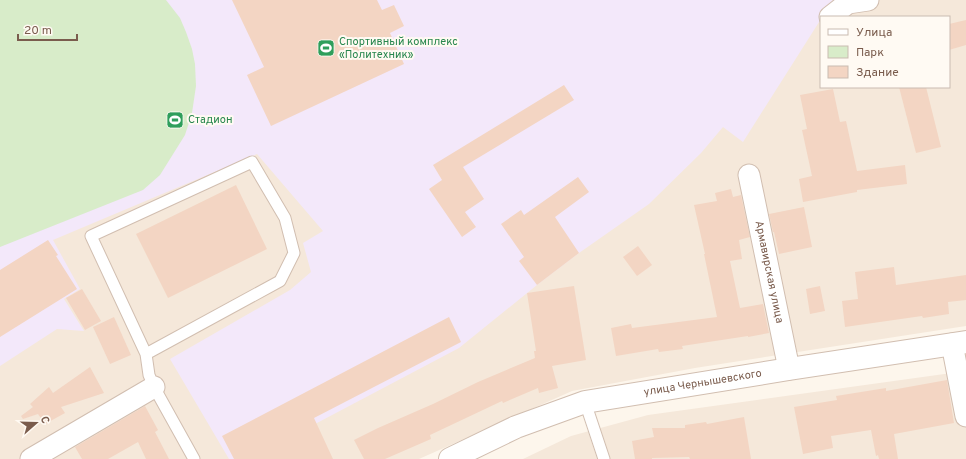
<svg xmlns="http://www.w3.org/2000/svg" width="966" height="459" viewBox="0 0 966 459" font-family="Overpass,sans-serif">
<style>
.residential{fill:#f5e8da;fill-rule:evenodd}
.education{fill:#f3e8fa}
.green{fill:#d8ecc9}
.building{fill:#f3d5c3}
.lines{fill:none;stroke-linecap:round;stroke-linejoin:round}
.service-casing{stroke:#d1beb0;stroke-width:13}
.minor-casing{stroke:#d1beb0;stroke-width:23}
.tertiary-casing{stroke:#d1beb0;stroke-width:24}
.service{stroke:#fff;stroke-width:11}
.minor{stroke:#fff;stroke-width:21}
.tertiary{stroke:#fff;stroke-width:22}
.labels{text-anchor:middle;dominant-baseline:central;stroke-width:4;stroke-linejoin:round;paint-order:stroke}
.leisure-label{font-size:11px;fill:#27864d;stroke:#fffaf3;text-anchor:start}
.street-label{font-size:11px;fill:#7a5c4d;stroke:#fffaf3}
</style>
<rect width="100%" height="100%" fill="#fdf6ec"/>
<!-- residential -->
<g class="residential">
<path d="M0 0H966V326L695 368 572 391 419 459H0ZM821 17H949V87H821Z"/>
<path d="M966 371V459H523L571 436 648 415Z"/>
</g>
<!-- education -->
<path class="education" d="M0 0H833L743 142 723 127 701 153 649 204 579 253 537 285 459 348 249 459H229L170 359 290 290 311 272 303 243 323 231 257 154 53 240 80 289 64 299 84 331 57 329 0 366Z"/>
<!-- green -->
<path class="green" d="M0 0H166L180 18 186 32 192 49 195 64 196 86 192 113 185 135 160 175 143 190 0 247Z"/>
<!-- building -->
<g class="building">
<path d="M232 0H377L382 10 394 5 404 26 390 33 404 64 271 126 247 75 264 67Z"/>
<path d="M966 20V45L949 50V24Z"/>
<path d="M564 85 574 100 463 167 484 199 465 212 476 227 462 237 429 189 442 180 433 165Z"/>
<path d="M899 87H926L941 147 916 153Z"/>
<path d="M833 89 840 122 846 121 857 171 905 165 907 184 857 190V192L803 202 799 179 812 176 802 130 807 129 800 95Z"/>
<path d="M578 177 589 192 555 217 579 253 537 285 519 261 524 257 501 224 521 210 524 215Z"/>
<path d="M236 185 267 249 168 298 136 234Z"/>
<path d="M731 189 733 197 741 195 750 237 739 240 742 259 730 261 740 308 763 304 769 333 748 337V336L682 346 683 349 659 352 658 349 616 356 611 328 631 324 632 328 717 317 704 254H705L694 205 717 201 715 193Z"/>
<path d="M804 207 812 247 779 254 774 232H773L769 214Z"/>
<path d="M48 240 58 255 56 256 77 289 0 337V270Z"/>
<path d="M638 246 652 265 637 276 623 257Z"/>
<path d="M894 267 896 285 966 275V300L948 302 949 314 923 318 922 316 845 327 842 301 858 299 855 272Z"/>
<path d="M574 286 586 360 552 366 558 388 539 393 538 388 503 403 502 401 430 435 431 439 385 459H364L354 440 378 428 433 404 478 382 535 358 534 351H536L527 293Z"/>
<path d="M820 286 825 311 810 314 806 289Z"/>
<path d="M82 289 101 321 85 330 66 298Z"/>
<path d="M114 317 131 355 110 364 93 327Z"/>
<path d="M449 317 461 342 314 418 333 459H234L222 436Z"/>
<path d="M90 367 104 393 61 407 65 413 45 424 38 414 23 419 21 416 33 407 30 404 49 387 53 393Z"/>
<path d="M947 380 954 423 894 434 898 459H879L878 455 876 456 871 430 831 436 833 448 803 454 794 407 837 400 836 396 886 388V391Z"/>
<path d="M145 406 158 430 155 432 169 459H146L138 442 108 459H82L75 447Z"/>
<path d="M744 417 751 459H690L689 457 652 458V459H635L632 441 654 437 652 428H685V425L706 422 707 424Z"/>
</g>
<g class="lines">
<!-- service casing -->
<g class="service-casing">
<g id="service">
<path d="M146 354 280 281 294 253 285 218 252 162 91 236 146 354 149 375 154 387 194 459"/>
<path d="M585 402 604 459"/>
</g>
</g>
<!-- minor casing -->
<g class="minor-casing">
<g id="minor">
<path d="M830 17 848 3 868 0"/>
<path id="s1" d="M749 175 789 369"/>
<path d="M952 344 966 416"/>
<path d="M31 459 154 387"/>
</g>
</g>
<!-- tertiary casing -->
<g class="tertiary-casing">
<g id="tertiary">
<path id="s2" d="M450 459 516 427 585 402 789 369 966 342"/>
</g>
</g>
<!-- service -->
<use href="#service" class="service"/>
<!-- minor -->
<use href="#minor" class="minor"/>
<!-- tertiary -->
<use href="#tertiary" class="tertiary"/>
</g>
<!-- icons -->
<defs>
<g id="stadium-square" transform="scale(0.9)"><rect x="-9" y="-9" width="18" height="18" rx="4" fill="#2e9e5b" stroke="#fffaf3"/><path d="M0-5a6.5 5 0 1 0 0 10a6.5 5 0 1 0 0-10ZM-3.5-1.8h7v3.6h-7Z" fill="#fff"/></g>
</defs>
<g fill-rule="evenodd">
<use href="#stadium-square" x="326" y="48"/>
<use href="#stadium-square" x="175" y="120"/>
</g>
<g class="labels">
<!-- leisure labels -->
<g class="leisure-label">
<text x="339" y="42">Спортивный комплекс<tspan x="339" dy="13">«Политехник»</tspan></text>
<text x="188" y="120">Стадион</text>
</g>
<!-- street labels -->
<g class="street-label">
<text stroke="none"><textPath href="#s1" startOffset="99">Армавирская улица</textPath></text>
<text stroke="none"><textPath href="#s2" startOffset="266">улица Чернышевского</textPath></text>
</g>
</g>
<!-- legend -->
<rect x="820" y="16" width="130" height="72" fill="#fffaf3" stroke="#cabbb1"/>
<rect x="828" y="29" width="20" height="6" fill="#ffffff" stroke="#cabbb1"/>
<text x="856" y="36" font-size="12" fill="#7a5c4d">Улица</text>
<rect x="828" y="46" width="20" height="12" fill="#d8ecc9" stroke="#cabbb1"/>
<text x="856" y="56" font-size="12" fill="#7a5c4d">Парк</text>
<rect x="828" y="66" width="20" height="12" fill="#f3d5c3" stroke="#cabbb1"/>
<text x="856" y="76" font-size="12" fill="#7a5c4d">Здание</text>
<!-- north arrow -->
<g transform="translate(36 423) rotate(70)" stroke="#fffaf3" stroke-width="3" paint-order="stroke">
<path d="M0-3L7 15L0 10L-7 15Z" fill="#7a5c4d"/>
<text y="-6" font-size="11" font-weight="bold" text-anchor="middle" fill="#7a5c4d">С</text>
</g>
<!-- scale -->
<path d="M18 34v6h59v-6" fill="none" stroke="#7a5c4d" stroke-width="2"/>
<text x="24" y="34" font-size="12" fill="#7a5c4d" stroke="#fffaf3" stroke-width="3" paint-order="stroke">20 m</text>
</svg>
